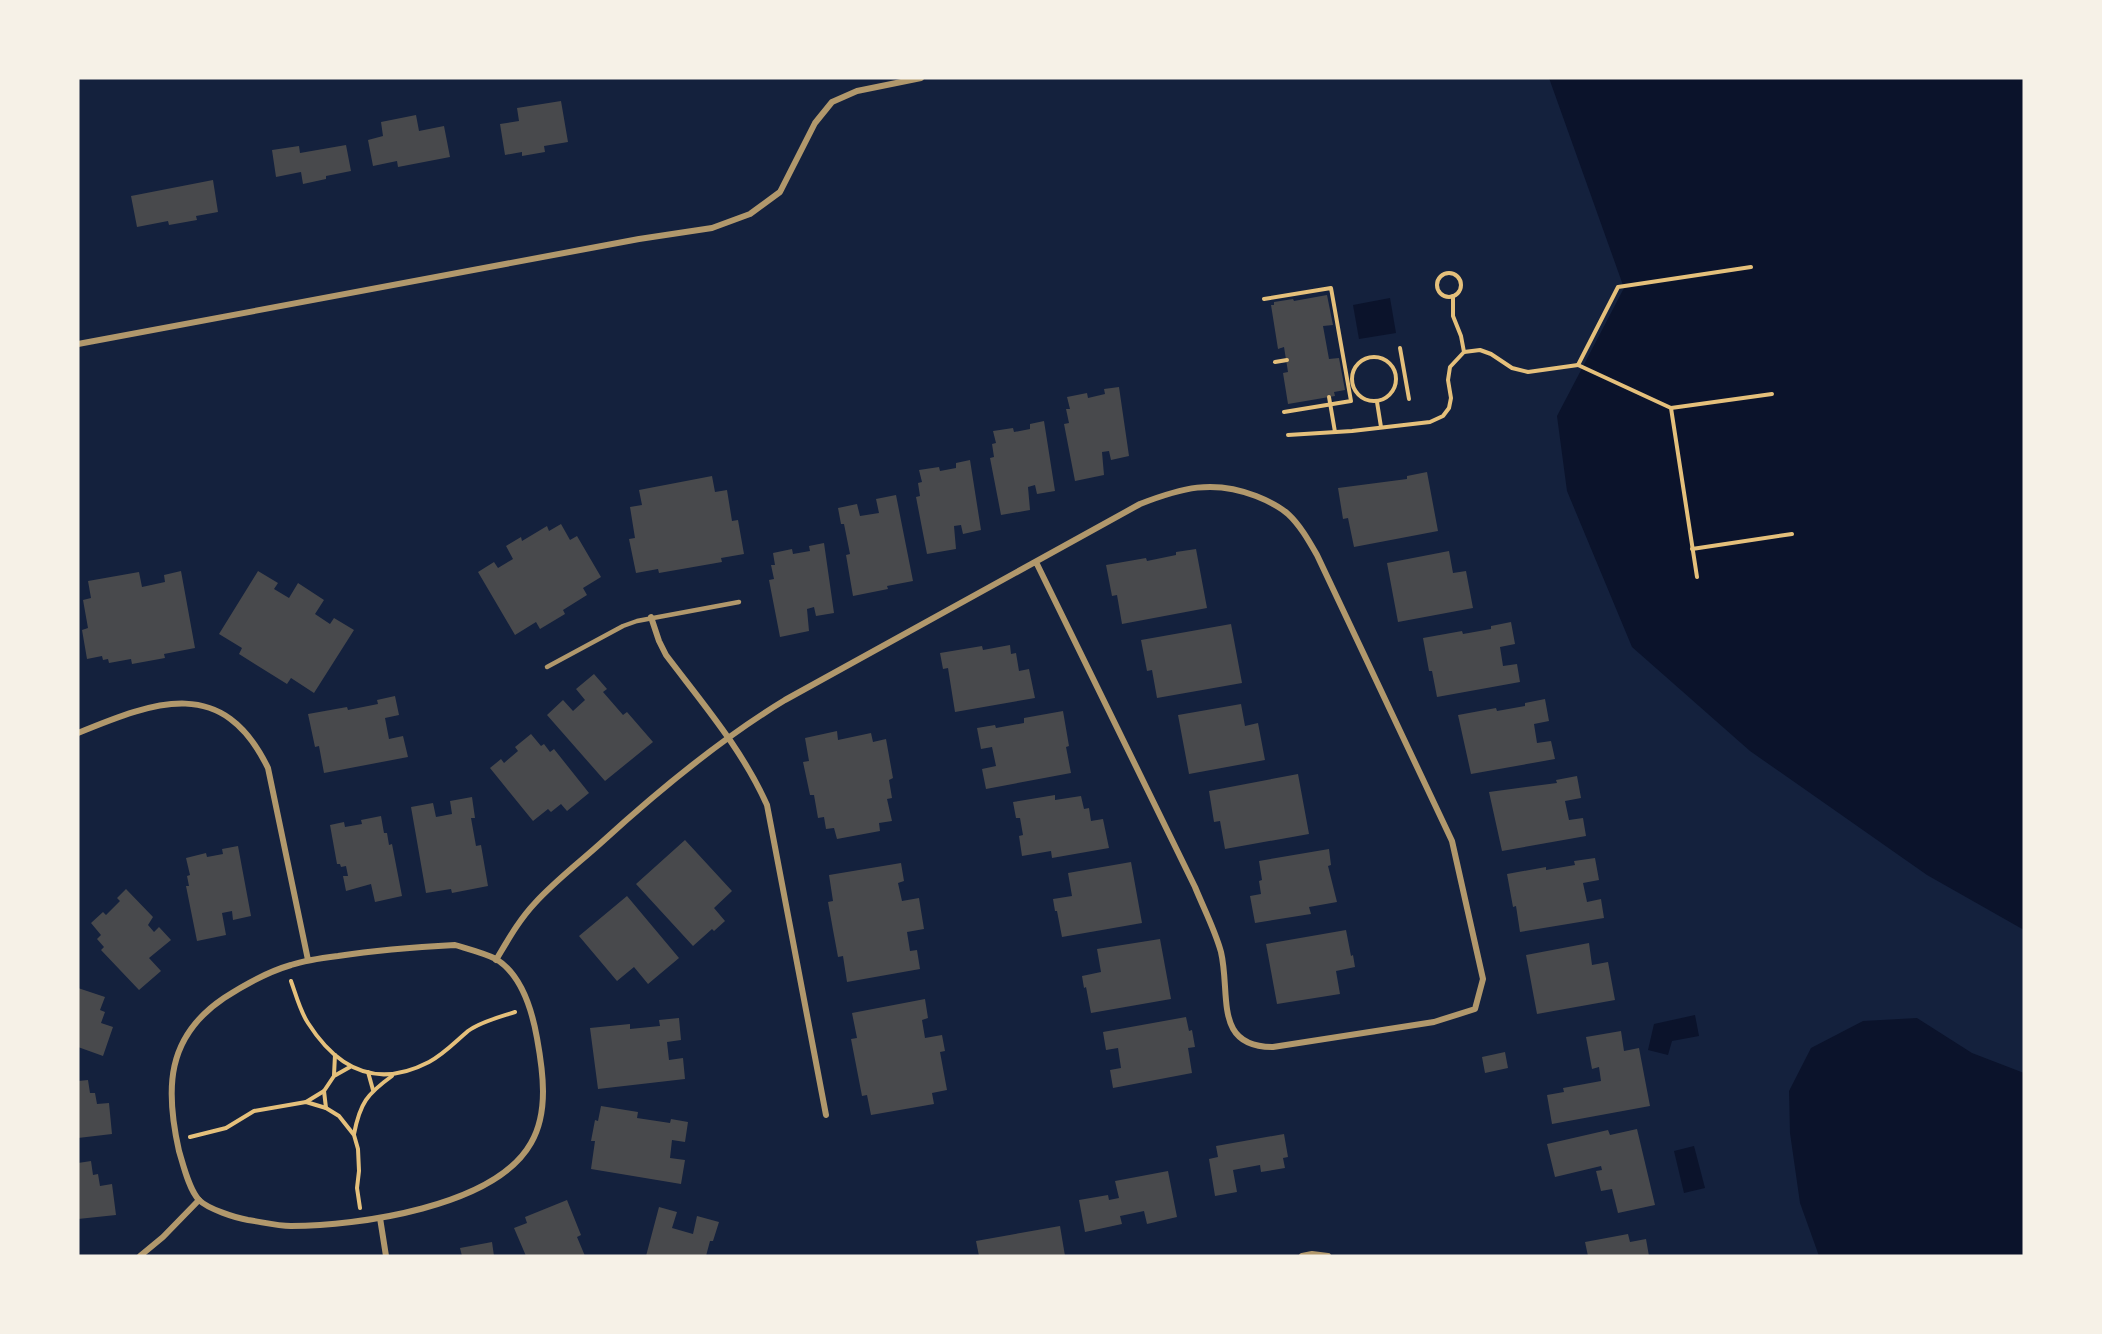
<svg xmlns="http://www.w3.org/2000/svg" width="2102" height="1334" viewBox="0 0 2102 1334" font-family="Figtree,sans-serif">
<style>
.water{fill:#0b132b}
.building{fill:#48494c}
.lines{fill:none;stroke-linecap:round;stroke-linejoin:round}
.path{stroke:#e5c07b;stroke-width:4}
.service{stroke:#b1986c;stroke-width:4.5}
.minor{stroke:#b1986c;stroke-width:6}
</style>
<rect width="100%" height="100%" fill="#14213d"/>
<!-- water -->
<g class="water">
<path d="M1549 78H2024V930L1927 875 1750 751 1632 647 1567 491 1557 416 1624 288Z"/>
<path d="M1390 298 1396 333 1359 339 1353 305Z"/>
<path d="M1695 1015 1699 1036 1672 1041 1668 1055 1648 1050 1654 1024Z"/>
<path d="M1917 1018 1972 1053 2024 1073V1256H1819L1800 1203 1790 1133 1789 1091 1811 1048 1863 1021Z"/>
<path d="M1694 1146 1705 1188 1684 1193 1674 1151Z"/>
</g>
<!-- building -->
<g class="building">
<path d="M561 101 568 142 544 146 545 152 522 156V152L505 155 500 124 519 121 517 108Z"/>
<path d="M416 115 419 131 444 126 450 157 398 167 397 161 373 166 368 140 383 136 381 122Z"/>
<path d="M346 145 351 171 326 176V179L303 184 301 172 276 177 272 150 299 146 300 153Z"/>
<path d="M213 180 218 212 196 216 197 220 169 225 168 221 137 227 131 196Z"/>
<path d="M1327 295 1333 325 1323 326 1329 359 1339 358 1345 390 1334 392 1335 396 1288 404 1283 373 1288 372 1284 347 1278 349 1271 305H1274V302L1293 299 1294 301Z"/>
<path d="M1119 387 1129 456 1111 460 1109 451 1102 452 1104 475 1075 481 1064 424 1069 423 1066 409H1070L1067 397 1087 393 1088 398 1105 394 1104 389Z"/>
<path d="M1044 421 1055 491 1037 494 1035 485 1028 487 1030 510 1001 515 990 458 994 457 992 444 996 443 993 431 1013 428 1014 432 1030 429V424Z"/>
<path d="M970 460 981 530 963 534 961 525 954 526 956 549 927 554 916 497 920 496 918 483 922 482 919 470 939 467 940 471 956 468V463Z"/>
<path d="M1427 472 1438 531 1354 547 1348 518 1343 519 1338 488 1407 479V476Z"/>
<path d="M712 476 715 492 727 490 732 521 738 520 744 554 721 558 722 562 659 573 658 569 636 573 629 539 635 538 630 507 642 505 639 490Z"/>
<path d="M896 495 913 581 887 586 888 589 853 596 846 555 850 554 844 524H841L838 508 857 504 860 516 879 513 876 499Z"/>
<path d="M561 524 570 540 577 536 601 577 583 588 587 595 563 610 565 614 540 629 536 622 515 635 478 572 494 562 498 568 513 559 506 546 521 537 522 541 547 526 549 531Z"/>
<path d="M824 543 834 613 816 616 814 607 807 609 809 631 780 637 769 580 774 579 771 565H775L773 553 792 549 793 554 810 551 809 546Z"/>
<path d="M1196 549 1207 608 1122 624 1117 595 1112 596 1106 565 1146 558 1147 561 1176 555V552Z"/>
<path d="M1449 551 1453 573 1466 571 1473 608 1398 622 1387 563Z"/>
<path d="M181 571 195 648 164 654 165 658 132 664 131 659 109 663 108 659 103 660 102 656 87 659 82 630 88 628 83 600 91 598 88 581 139 572 142 587 165 582 164 575Z"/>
<path d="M258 571 278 583 274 589 289 598 298 583 324 600 315 614 330 624 334 618 354 630 314 693 291 678 287 684 239 654 242 648 219 634Z"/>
<path d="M1511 622 1515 644 1500 647 1503 666 1517 664 1520 682 1437 697 1432 671H1429L1423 638 1462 631 1463 634 1491 629V626Z"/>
<path d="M1231 624 1242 683 1157 698 1152 670 1147 671 1141 640Z"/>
<path d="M1010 645 1011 654 1016 653 1019 671 1029 669 1035 698 955 712 948 668 943 669 940 653 982 646 983 650Z"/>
<path d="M594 674 607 689 603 692 623 715 627 712 653 742 605 781 547 715 563 700 573 711 585 700 576 689Z"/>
<path d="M395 696 399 715 385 718 389 739 403 736 408 757 324 773 319 746 315 747 308 714 347 707 348 710 378 704 377 700Z"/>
<path d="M1545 699 1549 721 1534 724 1537 743 1551 741 1555 759 1471 774 1458 715 1496 708 1497 711 1525 706V703Z"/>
<path d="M1241 704 1245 726 1258 723 1265 760 1189 774 1178 715Z"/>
<path d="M1063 711 1069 746 1066 747 1071 773 986 789 982 769 996 766 992 747 981 749 977 728 995 725 996 728 1024 723V718Z"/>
<path d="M837 731 838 740 871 733 873 742 886 739 893 778 889 780 892 798 887 799 892 821 879 823 880 831 837 839 834 828 826 829 824 817 818 818 814 795H810L803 762 809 761 805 738Z"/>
<path d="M531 734 541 746 544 744 550 752 554 749 589 793 567 811 561 804 551 812 548 809 533 821 490 768 501 759 504 763 518 751 515 747Z"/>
<path d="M1298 774 1309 834 1225 849 1220 821 1214 822 1209 791Z"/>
<path d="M1577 776 1581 798 1565 801 1569 820 1583 818 1586 836 1502 851 1489 792 1557 783 1556 780Z"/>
<path d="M1055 795V800L1081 796 1084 809 1089 808 1091 821 1103 819 1109 848 1052 858 1051 851 1022 856 1019 836 1023 835 1020 818H1016L1013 802Z"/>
<path d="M472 797 475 818H471L476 846 481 845 488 886 452 893 451 889 426 893 411 807 433 803 436 817 452 814 450 801Z"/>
<path d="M381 816 384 833H387L389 845 392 844 402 896 375 902 371 884 346 891 343 876H348L346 866 341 867 340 864H337L330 825 344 822 345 827 362 824 361 820Z"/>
<path d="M685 840 732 891 714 908 725 921 714 931 712 929 693 946 636 884Z"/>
<path d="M238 846 251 916 233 920 232 911 222 913 226 935 197 941 186 886H189L187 876 190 875 186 858 206 853 207 857 223 854 222 849Z"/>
<path d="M1329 849 1331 865 1328 866 1337 902 1309 907 1311 914 1255 923 1250 896 1261 894 1259 881 1262 880 1259 861Z"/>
<path d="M1595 858 1599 880 1583 883 1587 902 1601 899 1604 918 1520 932 1516 906 1513 907 1507 874 1546 867V870L1575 865 1574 861Z"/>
<path d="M1131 862 1142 923 1062 937 1057 911H1055L1053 899 1072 896 1068 873Z"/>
<path d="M901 863 904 881 898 883 902 901 919 898 924 929 907 932 910 951 917 950 920 969 847 982 843 956 838 957 833 930 828 902 833 901 829 875Z"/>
<path d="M126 889 153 917 148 925 154 932 159 927 171 940 149 958 161 971 139 990 101 950 104 947 97 939 101 935 91 923 103 912 106 915 120 901 117 898Z"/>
<path d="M627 896 679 958 648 984 634 967 617 981 579 936Z"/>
<path d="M1346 930 1351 956 1353 955 1355 967 1336 971 1340 994 1277 1004 1266 944Z"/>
<path d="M1160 939 1171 999 1091 1013 1086 987 1084 988 1082 976 1101 972 1097 949Z"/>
<path d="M1589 943 1592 965 1608 962 1615 1000 1537 1014 1526 955Z"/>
<path d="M78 988 105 997 100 1010 105 1012 101 1023 113 1027 103 1056 78 1047Z"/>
<path d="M925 999 928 1018 922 1020 925 1038 942 1035 945 1051 940 1052 947 1090 932 1093 934 1104 871 1115 867 1095 862 1096 851 1039 857 1038 852 1013Z"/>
<path d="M1186 1017 1189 1031 1192 1030 1195 1047 1188 1048 1192 1073 1113 1088 1110 1070 1121 1068 1118 1048 1106 1050 1103 1032Z"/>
<path d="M679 1018 681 1040 667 1042 669 1060 683 1058 685 1079 598 1089 590 1028 630 1024V1029L660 1026 659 1020Z"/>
<path d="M1621 1031 1624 1051 1639 1048 1650 1106 1552 1124 1547 1095 1564 1092 1563 1088 1601 1081 1599 1067 1592 1069 1586 1037Z"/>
<path d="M1505 1052 1508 1068 1485 1073 1482 1057Z"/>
<path d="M88 1080 90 1093H95L97 1104 109 1103 112 1134 78 1138V1081Z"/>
<path d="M601 1106 638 1112 637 1118 670 1123 671 1119 688 1122 685 1142 672 1140 670 1158 685 1160 681 1184 591 1169 595 1141H591L595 1120 598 1121Z"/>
<path d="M1637 1129 1655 1205 1618 1213 1612 1189 1601 1191 1596 1171 1602 1170 1601 1166 1555 1177 1547 1144 1608 1130 1610 1135Z"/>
<path d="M1284 1134 1288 1157 1283 1158 1285 1168 1261 1172 1260 1165 1233 1170 1237 1192 1215 1196 1209 1159 1218 1157 1216 1146Z"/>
<path d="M91 1161 93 1175 98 1174 100 1186 112 1184 116 1215 78 1219V1163Z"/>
<path d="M1168 1171 1177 1217 1147 1224 1144 1211 1120 1216 1122 1224 1085 1232 1079 1200 1108 1195 1109 1200 1119 1198 1115 1181Z"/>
<path d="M567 1200 581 1235 577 1237 585 1256H526L514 1228 527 1223 525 1217Z"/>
<path d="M659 1207 677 1212 672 1228 693 1234 697 1216 719 1222 713 1241H710L706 1256H646Z"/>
<path d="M1060 1226 1065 1256H979L976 1241Z"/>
<path d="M1628 1234 1630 1242 1646 1239 1649 1256H1588L1585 1242Z"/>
<path d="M492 1242 494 1256H462L460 1248Z"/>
</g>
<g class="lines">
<!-- path -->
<g class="path">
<circle cx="1449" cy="285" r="12"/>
<path d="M1453 296V316L1461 336 1464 352"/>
<path d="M1264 299 1331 288 1351 401 1284 412"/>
<path d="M1400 348 1409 399"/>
<circle cx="1374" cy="379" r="22"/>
<path d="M1275 362 1287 360"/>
<path d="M1329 397 1335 432"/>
<path d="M1377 402 1381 427"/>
<path d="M1671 408 1772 394"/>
<path d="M1288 435 1352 431 1430 422 1443 416 1449 408 1451 398 1448 380 1450 367 1464 352 1480 350 1491 354 1512 368 1528 372 1578 365"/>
<path d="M1692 549 1792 534"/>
<path d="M1697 577 1671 408 1578 365 1618 287 1751 267"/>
<path d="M291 981C296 995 300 1011 308 1023 338 1070 377 1089 429 1062 444 1054 455 1042 468 1031 480 1022 500 1017 515 1012"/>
<path d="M368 1072 373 1090"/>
<path d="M334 1075 335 1055"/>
<path d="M324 1091 326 1108"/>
<path d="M306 1102 324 1091 334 1076 350 1067"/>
<path d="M354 1134C360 1103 367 1094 392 1076"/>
<path d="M190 1137 226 1128 254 1111 306 1102 326 1108 339 1116 354 1135 358 1149 359 1171 357 1188 360 1208"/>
</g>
<!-- service -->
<path class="service" d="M547 667 623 626 637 621 739 602"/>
<!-- minor -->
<g class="minor">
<path d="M78 344 639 239 712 228 750 214 780 192 815 123 832 102 857 91 921 78"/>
<path d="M651 617 659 641 666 655C703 704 742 749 767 805L826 1115"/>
<path d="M78 733C156 701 223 675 268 768L308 960"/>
<path d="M455 945C468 949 484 953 496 959 522 975 532 1010 537 1038 543 1071 549 1112 531 1143 495 1207 357 1226 291 1226 277 1226 262 1222 248 1220 236 1218 208 1209 199 1200 189 1190 183 1164 179 1151 165 1089 166 1037 224 998 244 985 267 972 291 965 306 960 322 958 338 956 377 950 416 947 455 945Z"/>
<path d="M496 960C508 940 519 920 535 903 555 881 580 862 602 842 659 790 719 740 785 700L1140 504C1181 488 1213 479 1256 496 1266 500 1279 506 1288 514 1300 525 1309 541 1317 555L1452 841 1483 979 1475 1009 1434 1022 1273 1047C1213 1047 1231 995 1221 952 1215 930 1204 909 1195 887L1036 562"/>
<path d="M380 1218 386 1256"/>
<path d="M140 1256 163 1237 199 1200"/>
<path d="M1302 1256 1312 1254 1328 1256"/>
</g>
</g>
<!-- border -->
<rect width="2102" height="1334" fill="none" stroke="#f6f1e7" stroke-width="159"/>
</svg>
